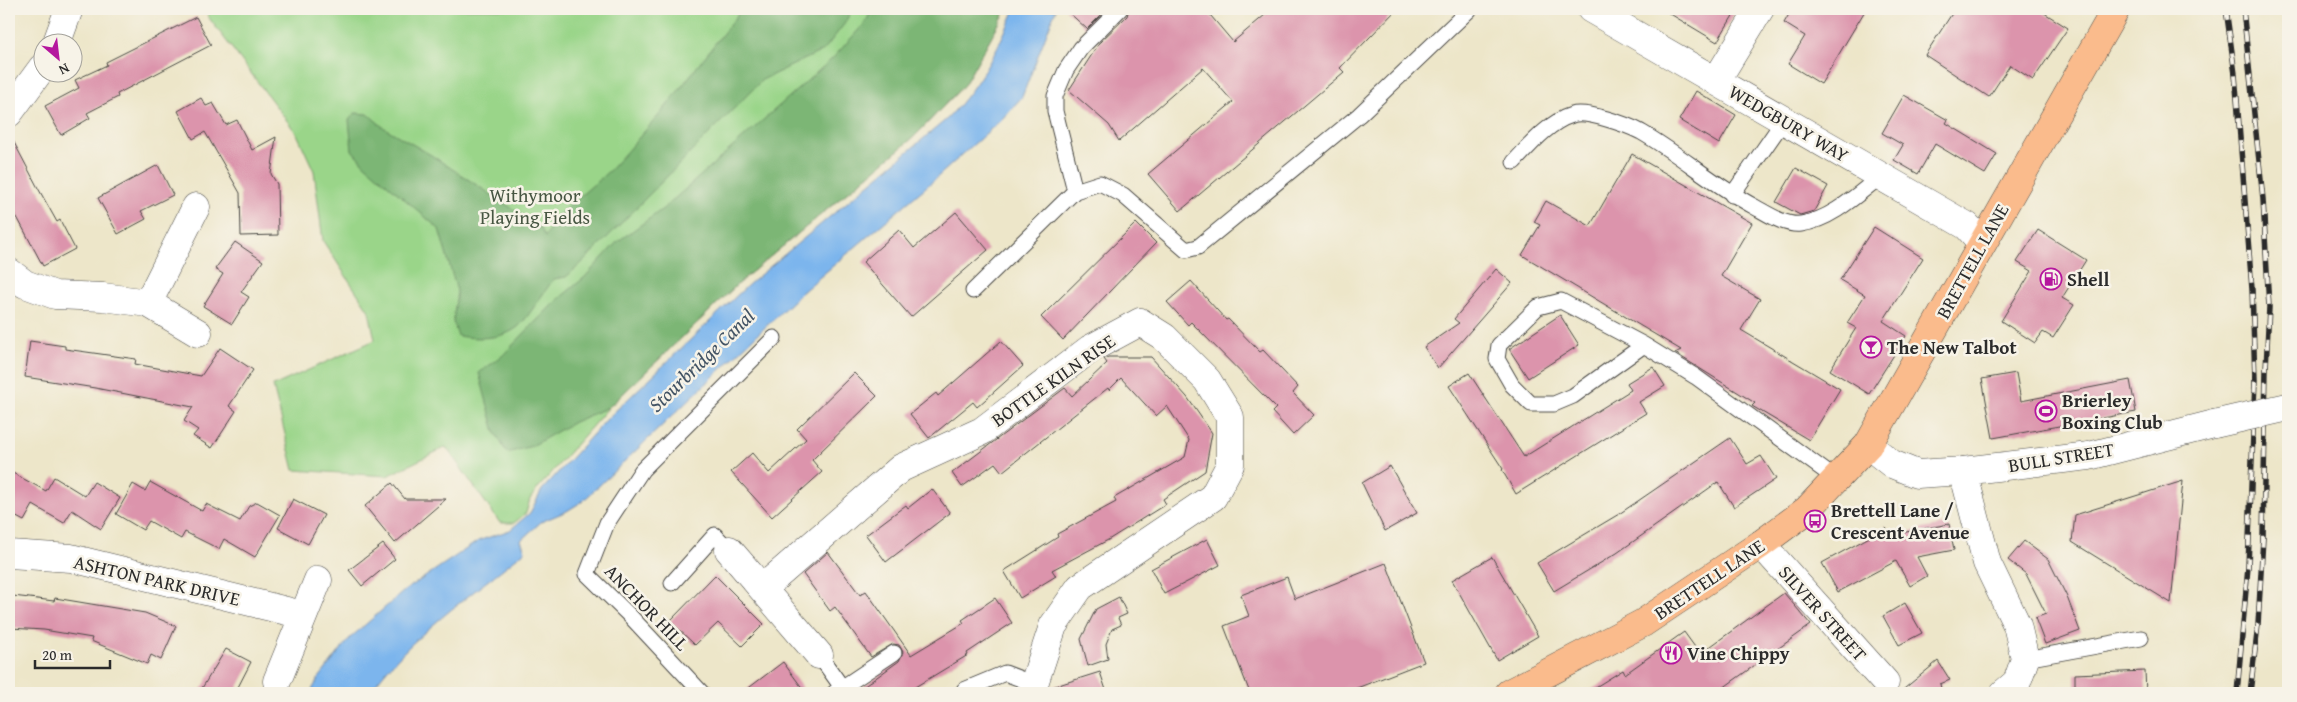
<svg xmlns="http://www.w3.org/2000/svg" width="2297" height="702" viewBox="0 0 2297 702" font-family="'Gentium Book Plus',serif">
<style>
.green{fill:#9ad589;stroke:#62805a}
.forest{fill:#7bb675;stroke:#537050}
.water{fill:#7cb5ed;stroke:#54708c}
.building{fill:#dc94ac}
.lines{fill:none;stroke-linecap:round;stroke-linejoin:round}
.lane-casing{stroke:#484743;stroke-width:17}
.street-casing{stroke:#484743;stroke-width:29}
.primary-casing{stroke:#484743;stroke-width:29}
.lane{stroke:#fff;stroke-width:15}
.street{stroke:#fff;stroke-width:28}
.primary{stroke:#fabb8c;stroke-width:28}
.rail-casing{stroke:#2b2b2b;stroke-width:5.5}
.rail{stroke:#f7f3e8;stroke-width:4;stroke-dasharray:11;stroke-linecap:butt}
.street-bridge-casing{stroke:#484743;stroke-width:29;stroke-linecap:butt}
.street-bridge{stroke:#fff;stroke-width:28}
.labels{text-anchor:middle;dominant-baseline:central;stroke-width:5;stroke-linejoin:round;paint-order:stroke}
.street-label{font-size:19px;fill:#2b2b2b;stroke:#f7f3e8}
.park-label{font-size:19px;fill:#475642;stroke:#f7f3e8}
.poi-label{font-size:19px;font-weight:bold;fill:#2b2b2b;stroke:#f7f3e8;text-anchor:start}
.water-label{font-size:20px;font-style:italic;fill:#435465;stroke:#f7f3e8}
</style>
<rect width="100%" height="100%" fill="#f7f3e8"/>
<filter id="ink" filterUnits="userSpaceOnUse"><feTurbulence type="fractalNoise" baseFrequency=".02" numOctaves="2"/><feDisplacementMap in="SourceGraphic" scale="10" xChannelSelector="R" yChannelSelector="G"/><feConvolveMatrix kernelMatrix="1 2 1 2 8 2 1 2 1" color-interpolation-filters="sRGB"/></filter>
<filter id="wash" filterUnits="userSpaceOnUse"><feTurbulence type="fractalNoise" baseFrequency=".0096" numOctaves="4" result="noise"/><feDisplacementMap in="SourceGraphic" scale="20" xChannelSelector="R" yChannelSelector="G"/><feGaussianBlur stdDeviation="1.12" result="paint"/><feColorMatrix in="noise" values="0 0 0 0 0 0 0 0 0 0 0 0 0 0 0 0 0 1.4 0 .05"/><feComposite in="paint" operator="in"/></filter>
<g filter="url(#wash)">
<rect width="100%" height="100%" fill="#ede6c9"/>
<!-- green -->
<path class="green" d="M206 9H1007L964 85 914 137 740 282 609 407 539 487 530 499 526 513 514 523H500L446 447 387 476 294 470 273 386 375 340 369 311 323 241 314 171 297 134 209 18Z"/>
<!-- forest -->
<g class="forest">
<path d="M742 9H852L845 23 824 50 762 80 582 263 566 277 554 279C544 291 528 318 519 326 503 340 476 339 458 336L453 322 457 291 439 229 364 164 352 150 349 120 355 113 368 114 383 127 431 155 539 226 545 237 554 219 610 170 661 113Z"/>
<path d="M873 9H1007L964 85 914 137 740 282 609 407 574 422 532 446 507 453 495 432 479 373 502 356 555 302 585 277 617 242 664 208 833 58 864 24Z"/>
</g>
<!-- water -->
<path class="water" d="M1015 9H1056L1022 97 1002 119 933 181 800 294 583 501 567 511 541 522 521 540 525 551C472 595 408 637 369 693H310L319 678 350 638 404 591 478 541 510 530 530 513 542 490 608 418 748 285 948 118C981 82 996 53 1015 9Z"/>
<g id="blocks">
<!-- building -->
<g class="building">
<path d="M1065 9H1107L1087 29Z"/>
<path d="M1129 9H1205L1233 42 1272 9H1397L1340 68 1344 72 1180 211 1148 174 1233 102 1203 68 1119 141 1109 125 1069 90 1100 42 1127 16Z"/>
<path d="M1662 9H1737L1717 42Z"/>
<path d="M1792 9H1866L1821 84 1788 64 1805 36 1784 23Z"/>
<path d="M1955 9H2038L2068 28 2033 80 2010 65 1989 97 1925 55Z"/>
<path d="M196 17 211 45 117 94 118 97 87 113 90 118 61 135 45 106 79 88 75 80 107 65 106 62Z"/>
<path d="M1696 91 1736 115 1719 144 1679 120Z"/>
<path d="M1904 95 1948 120 1946 123 1997 154 1985 174 1935 144 1918 174 1894 160 1903 145 1882 133Z"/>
<path d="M201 98 206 106 213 103 226 125 237 120 252 150 276 137 271 174 277 184 278 235 241 236 240 193 205 132 193 139 178 111Z"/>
<path d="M9 133 38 188 57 222 60 220 75 249 43 266 9 202Z"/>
<path d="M1632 154 1752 223 1721 276 1760 299 1741 330 1840 389 1809 440 1752 406 1755 403 1675 353 1681 350 1522 255 1540 225 1534 222 1546 201 1590 226Z"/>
<path d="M158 165 173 195 141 211 146 219 118 234 98 198Z"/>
<path d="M1796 168 1828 186 1814 211 1800 215 1776 202Z"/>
<path d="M956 212 988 250 911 317 863 262 899 230 914 248Z"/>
<path d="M1136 223 1156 243 1063 340 1041 317Z"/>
<path d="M1874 227 1923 258 1883 321 1906 336 1869 394 1830 370 1856 328 1847 323 1865 295 1840 280Z"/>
<path d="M2038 230 2086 260 2062 298 2074 305 2053 338 2043 332 2035 343 2001 321 2032 271 2017 262Z"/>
<path d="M235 242 263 261 241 292 249 297 232 324 203 306 223 274 215 269Z"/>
<path d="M1496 269 1512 283 1438 368 1424 347 1459 323 1454 319Z"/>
<path d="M1191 281 1226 320 1228 319 1260 352 1263 350 1298 387 1293 393 1314 415 1293 435 1272 412 1276 408 1191 322 1188 325 1167 302Z"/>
<path d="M1560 315 1579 345 1528 378 1509 349Z"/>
<path d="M30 341 65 346V349L136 359 135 364 201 376 220 348 253 370 229 406 236 411 212 448 193 436 198 430 184 421 193 407 95 388 25 377Z"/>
<path d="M1001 341 1023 366 977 407 973 402 929 438 910 414 936 393 938 396Z"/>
<path d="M1108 357H1151L1187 397 1212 433 1205 471 1163 499 1166 504 1108 540 1052 570 1056 576 1020 598 1004 571 1058 537 1057 534 1116 502 1114 498 1185 457 1189 440 1167 406 1156 416 1121 378 1109 390 1108 388 1002 472 995 463 962 487 952 473 1065 388 1072 396 1107 363 1104 359Z"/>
<path d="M1653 367 1665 386 1639 402 1646 413 1516 494 1502 470 1503 469 1449 386 1469 373 1524 457 1631 390 1627 383Z"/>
<path d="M854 373 877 396 812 460 822 472 772 517 731 472 752 453 769 473 806 439 797 429Z"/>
<path d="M2016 373 2021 401 2130 380 2136 412 1993 438 1982 379Z"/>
<path d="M1730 438 1747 464 1761 456 1776 479 1734 507 1718 482 1617 553 1554 591 1537 563 1619 514Z"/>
<path d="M1390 466 1417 513 1385 531 1362 483Z"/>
<path d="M9 471 46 491 54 477 85 496 94 482 120 498 101 529 72 510 64 523 33 505 24 521 9 513Z"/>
<path d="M2183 481 2171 603 2072 542 2075 515Z"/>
<path d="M150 482 202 511 206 504 240 521 249 506 257 502 280 515 255 557 224 539 219 549 185 532 181 539 149 521 143 530 116 514 133 484 145 491Z"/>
<path d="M392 483 405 499H446L395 543 365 506Z"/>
<path d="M932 489 950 513 886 562 866 535 906 505 908 508Z"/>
<path d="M293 499 324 515 308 544 278 528Z"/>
<path d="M1949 524 1954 550 1917 557 1927 576 1910 586 1896 561 1838 592 1822 563 1886 528 1890 535Z"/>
<path d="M1207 539 1220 565 1164 594 1151 569Z"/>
<path d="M2024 541 2048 559 2067 597 2080 631 2045 644 2035 618 2046 614 2026 574 2008 560Z"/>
<path d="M383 544 395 559 362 586 349 570Z"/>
<path d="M828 552 860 595 866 591 911 655 964 623 962 620 995 598 1012 623 967 653 968 655 905 693H855L899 661 903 652 899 645 893 644 871 657 835 607 830 611 803 574Z"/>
<path d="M1492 557 1538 636 1497 660 1452 580Z"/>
<path d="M1386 563 1424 662 1344 693H1250L1224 626 1249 616 1241 595 1287 577 1295 599Z"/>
<path d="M715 575 764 624 742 646 718 623 695 645 670 621Z"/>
<path d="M1784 593 1811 625 1716 693H1586L1623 670 1625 674 1684 632 1700 654Z"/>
<path d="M13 596 54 601 55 598 145 613 176 626 161 660 151 655 147 664 91 641 92 638 44 630 10 628Z"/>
<path d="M1119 597 1127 614 1118 618 1121 625 1112 629 1106 644 1108 659 1088 666 1081 639 1096 609Z"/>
<path d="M1905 603 1922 633 1899 645 1883 616Z"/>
<path d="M226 649 251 662 235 693H199Z"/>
<path d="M1938 661 1950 680 1940 684 1942 693H1899Z"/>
<path d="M783 662 806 693H742Z"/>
<path d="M2145 671 2146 693H2075V674Z"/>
<path d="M1100 672 1107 693H1049V688Z"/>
</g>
</g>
</g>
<g filter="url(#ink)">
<use href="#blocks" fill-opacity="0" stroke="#484743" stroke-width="1"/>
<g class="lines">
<!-- lane casing -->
<g class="lane-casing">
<g id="lane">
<path d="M1514 162C1530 145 1549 122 1572 115 1586 110 1628 125 1641 132 1681 155 1715 186 1755 207 1768 214 1785 226 1801 224 1831 220 1858 194 1881 176"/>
<path d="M1075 191 1055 111V96L1066 70 1081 48 1120 9"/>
<path d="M1732 195 1784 120"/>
<path d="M973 291 1075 191 1100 183 1123 195 1186 250 1198 247 1359 115 1470 9"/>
<path d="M1644 345 1573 396 1554 404H1531L1512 385 1497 359 1499 345 1538 307 1561 301 1644 345 1696 377 1836 479"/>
<path d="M672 583 715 535 729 550"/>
<path d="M819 655 846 693"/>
<path d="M2025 659 2141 638"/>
<path d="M964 690 1005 673 1034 684"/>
<path d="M702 693 631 617 587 574 607 523 642 470 774 338"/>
<path d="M834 693 894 653"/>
</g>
</g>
<!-- street casing -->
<g class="street-casing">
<g id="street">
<path d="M1591 9 1967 226 1982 243"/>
<path d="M57 42 69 9"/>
<path d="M1716 81 1760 9"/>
<path d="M9 113 42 68"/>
<path d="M9 272 25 284 55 295 103 297 148 303 198 333"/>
<path d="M148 303 196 207"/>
<path d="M1868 445 1892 464 1917 474 1963 471 2089 456 2214 424"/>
<path d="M1963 471 1987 563 2017 625 2025 659 2017 682 2004 693"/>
<path d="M1761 544 1885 682"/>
<path d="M729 550 819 655"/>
<path d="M9 554 71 558 303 615"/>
<path d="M763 588 901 468 982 431 1090 349 1140 322 1164 337 1207 380 1230 417V465L1213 497 1080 587 1053 626 1034 684 1033 693"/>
<path d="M277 681 318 580"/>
</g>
</g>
<!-- primary casing -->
<g class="primary-casing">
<path id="primary" d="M1509 693 1643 623 1761 544 1807 510 1868 445 2116 9"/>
</g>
<!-- lane -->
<use href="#lane" class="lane"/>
<!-- street -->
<use href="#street" class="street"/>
<!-- primary -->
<use href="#primary" class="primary"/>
<!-- rail casing -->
<g class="rail-casing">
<g id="rail">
<path d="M2226 9 2235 74 2252 289 2255 380 2248 567 2237 693"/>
<path d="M2243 9 2263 199 2269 307 2266 369 2263 538 2258 625 2250 693"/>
</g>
</g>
<!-- rail -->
<use href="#rail" class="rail"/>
<!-- street-bridge casing -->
<g class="street-bridge-casing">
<path id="street-bridge" d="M2214 424 2288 407"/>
</g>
<!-- street-bridge -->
<use href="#street-bridge" class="street-bridge"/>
</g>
</g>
<!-- icons -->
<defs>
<g id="fuel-ring" transform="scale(1.125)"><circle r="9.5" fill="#f7f3e8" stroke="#b5179e" stroke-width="1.5"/><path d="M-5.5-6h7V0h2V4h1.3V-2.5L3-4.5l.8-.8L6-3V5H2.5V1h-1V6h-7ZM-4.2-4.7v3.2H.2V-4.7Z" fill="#b5179e"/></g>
<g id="bar-ring" transform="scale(1.125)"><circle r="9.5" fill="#f7f3e8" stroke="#b5179e" stroke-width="1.5"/><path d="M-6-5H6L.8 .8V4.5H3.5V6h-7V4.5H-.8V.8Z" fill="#b5179e"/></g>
<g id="stadium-ring" transform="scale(1.125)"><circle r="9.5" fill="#f7f3e8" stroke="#b5179e" stroke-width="1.5"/><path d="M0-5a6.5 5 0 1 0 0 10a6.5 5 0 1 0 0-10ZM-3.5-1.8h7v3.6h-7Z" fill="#b5179e"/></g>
<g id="bus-ring" transform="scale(1.125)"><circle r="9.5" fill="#f7f3e8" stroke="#b5179e" stroke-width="1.5"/><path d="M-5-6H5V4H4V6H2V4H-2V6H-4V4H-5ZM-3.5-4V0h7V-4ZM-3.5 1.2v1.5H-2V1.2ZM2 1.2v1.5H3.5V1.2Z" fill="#b5179e"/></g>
<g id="restaurant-ring" transform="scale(1.125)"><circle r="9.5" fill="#f7f3e8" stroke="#b5179e" stroke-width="1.5"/><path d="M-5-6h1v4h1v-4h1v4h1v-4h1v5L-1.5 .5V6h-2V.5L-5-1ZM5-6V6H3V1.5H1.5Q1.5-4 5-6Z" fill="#b5179e"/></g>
</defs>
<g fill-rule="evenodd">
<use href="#fuel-ring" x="2051" y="279"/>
<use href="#bar-ring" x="1871" y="347"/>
<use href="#stadium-ring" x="2046" y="411"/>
<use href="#bus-ring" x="1815" y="521"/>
<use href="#restaurant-ring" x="1671" y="653"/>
</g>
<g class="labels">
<!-- street labels -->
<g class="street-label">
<text transform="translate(1789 123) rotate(30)">WEDGBURY WAY</text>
<text transform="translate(1972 261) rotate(-61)">BRETTELL LANE</text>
<text transform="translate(1053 380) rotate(-35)">BOTTLE KILN RISE</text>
<text transform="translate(2061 457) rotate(-9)">BULL STREET</text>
<text transform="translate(1709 579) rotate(-34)">BRETTELL LANE</text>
<text transform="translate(157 580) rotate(13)">ASHTON PARK DRIVE</text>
<text transform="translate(647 607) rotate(46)">ANCHOR HILL</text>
<text transform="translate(1823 613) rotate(48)">SILVER STREET</text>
</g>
<!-- park labels -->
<g class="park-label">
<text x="535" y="195">Withymoor<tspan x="535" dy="22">Playing Fields</tspan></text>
</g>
<!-- poi labels -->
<g class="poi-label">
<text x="2067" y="279">Shell</text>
<text x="1887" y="347">The New Talbot</text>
<text x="2062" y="400">Brierley<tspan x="2062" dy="22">Boxing Club</tspan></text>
<text x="1831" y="510">Brettell Lane /<tspan x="1831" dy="22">Crescent Avenue</tspan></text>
<text x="1687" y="653">Vine Chippy</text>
</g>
<!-- water labels -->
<g class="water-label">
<text transform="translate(701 360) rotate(-44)">Stourbridge Canal</text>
</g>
</g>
<!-- margin -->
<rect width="2297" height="702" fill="none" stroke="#f7f3e8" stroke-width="30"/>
<!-- north arrow -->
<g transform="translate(58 58) rotate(152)"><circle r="24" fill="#f7f3e8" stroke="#a5a39c"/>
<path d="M0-4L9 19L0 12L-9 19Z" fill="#b5179e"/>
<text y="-8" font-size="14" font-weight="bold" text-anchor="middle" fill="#2b2b2b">N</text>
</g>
<!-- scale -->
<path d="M35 660v8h75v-8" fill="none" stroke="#2b2b2b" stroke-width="2.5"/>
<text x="42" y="660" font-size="15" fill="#2b2b2b" stroke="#f7f3e8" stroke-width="4" paint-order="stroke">20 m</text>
</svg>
